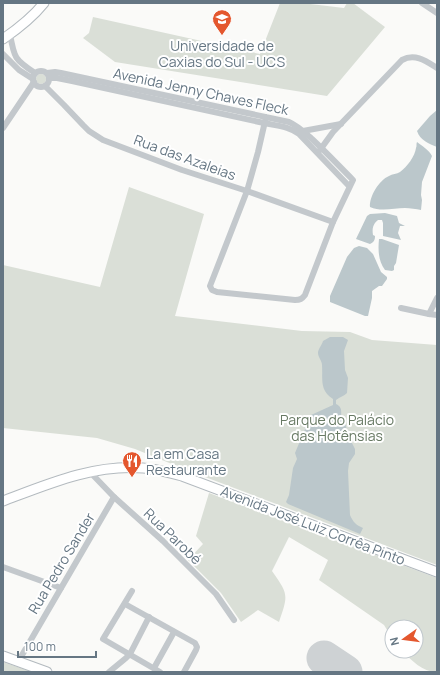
<svg xmlns="http://www.w3.org/2000/svg" width="440" height="675" viewBox="0 0 440 675" font-family="Manrope,sans-serif">
<style>
.green{fill:#dadfd7}
.water{fill:#bbc7cb}
.lines{fill:none;stroke-linecap:round;stroke-linejoin:round}
.runway{stroke:#ced2d4;stroke-width:35}
.secondary-casing{stroke:#b3babf;stroke-width:11}
.street{stroke:#c3c8cc;stroke-width:6}
.secondary{stroke:#fff;stroke-width:9}
.labels{text-anchor:middle;dominant-baseline:central;stroke-width:4;stroke-linejoin:round;paint-order:stroke}
.poi-label{font-size:14px;fill:#657683;stroke:#fff}
.street-label{font-size:14px;fill:#657683;stroke:#fff}
.park-label{font-size:14px;fill:#687a64;stroke:#fff}
</style>
<rect width="100%" height="100%" fill="#fafaf8"/>
<!-- green -->
<g class="green">
<path d="M280 3H302L344 8 347 3H353L385 27 327 96 115 62 83 38 89 33 93 17 260 54Z"/>
<circle cx="41" cy="79" r="5"/>
<path d="M129 187 204 214 175 316 302 331 350 332 372 340 437 345V565L184 469 135 449 97 438 3 428V265L100 287Z"/>
<path d="M209 493 437 578V667L436 672C423 672 411 660 402 651H416V627H392V638L384 625 319 580 328 560 289 537 272 571C289 595 288 595 279 622L258 610 241 622 221 593 188 560 203 544 196 536Z"/>
<path d="M3 662 32 672H3Z"/>
</g>
<!-- water -->
<g class="water">
<path d="M437 110V147C429 144 420 140 417 131L430 116Z"/>
<path d="M417 142C422 146 429 150 432 156L422 182 421 195 422 200 421 210C416 209 410 208 405 208 394 208 381 212 370 207 369 197 379 180 389 176 392 174 397 174 400 172 407 167 415 156 416 148 417 146 416 144 417 142Z"/>
<path d="M385 213 397 216 399 223 405 226H400L398 233 401 240 383 236V223L382 220H378C373 224 372 228 373 235L375 236C375 240 374 242 370 244L356 239 367 216 370 214Z"/>
<path d="M379 239H382L399 245 396 263 394 266V270L392 271 385 270C378 261 378 249 379 239Z"/>
<path d="M359 246 367 248 373 254 381 272 387 277V279L382 286H379L372 291V298L368 316H365L330 302V296L347 257 354 248Z"/>
<path d="M330 337H343L348 340 344 351 345 370 348 378 347 393C344 396 340 397 336 400V404C343 407 341 413 341 419 347 425 347 428 346 436L352 443 355 449V454L349 463 348 471 350 515C353 522 356 525 363 528L360 534 288 504 286 502 289 495 293 468 297 459 295 453 311 415 333 405V399C319 390 323 379 322 365 322 361 318 357 318 353 318 349 322 345 323 341Z"/>
</g>
<g class="lines">
<!-- runway -->
<path class="runway" d="M324 658 345 672"/>
<!-- secondary casing -->
<g class="secondary-casing">
<g id="secondary">
<path d="M3 39C19 28 32 18 44 3"/>
<path d="M3 501C48 484 94 464 143 468 157 469 169 473 182 476L437 572"/>
<path d="M3 656 47 672"/>
</g>
</g>
<!-- street -->
<g class="street">
<path d="M422 3 437 13"/>
<path d="M10 34C14 58 15 60 35 73"/>
<path d="M3 54 19 70 33 79"/>
<circle cx="41" cy="79" r="8"/>
<path d="M47 73 55 72 61 73 289 122C298 126 305 133 312 139 326 152 339 166 353 180L333 222 305 295C302 299 300 300 295 300L217 292 212 290 210 286 247 191 258 152 266 117"/>
<path d="M49 78H57L72 81 264 123C277 126 289 126 299 134L349 186"/>
<path d="M45 86 64 105 83 125 89 131 103 140 182 170 247 191 333 222"/>
<path d="M3 128 34 82"/>
<path d="M301 133 303 131 341 124"/>
<path d="M320 150 333 132 402 60C415 53 426 61 437 68"/>
<path d="M401 308 429 314 437 315"/>
<path d="M429 314 437 298"/>
<path d="M90 472 114 497 163 541 216 594 234 620"/>
<path d="M3 567 61 588"/>
<path d="M132 591 103 639 160 672"/>
<path d="M125 604 195 643 197 647 196 650 184 672"/>
<path d="M18 662 114 497"/>
<path d="M154 668 174 632"/>
<path d="M109 672 126 658 130 654 149 617"/>
</g>
<!-- secondary -->
<use href="#secondary" class="secondary"/>
</g>
<!-- icons -->
<defs>
<g id="university-pin" transform="scale(1)"><path d="M0 17L-7.5 6A9.5 9.5 0 1 1 7.5 6Z" fill="#e4572e" stroke="#fff"/><path d="M0-5L7-2L0 1L-7-2ZM-4 1L0 2.5L4 1V4Q0 6-4 4Z" fill="#fff"/></g>
<g id="restaurant-pin" transform="scale(1)"><path d="M0 17L-7.5 6A9.5 9.5 0 1 1 7.5 6Z" fill="#e4572e" stroke="#fff"/><path d="M-5-6h1v4h1v-4h1v4h1v-4h1v5L-1.5 .5V6h-2V.5L-5-1ZM5-6V6H3V1.5H1.5Q1.5-4 5-6Z" fill="#fff"/></g>
</defs>
<g fill-rule="evenodd">
<use href="#university-pin" x="222" y="19"/>
<use href="#restaurant-pin" x="132" y="461"/>
</g>
<g class="labels">
<!-- poi labels -->
<g class="poi-label">
<text x="222" y="45">Universidade de<tspan x="222" dy="16">Caxias do Sul - UCS</tspan></text>
<text x="146" y="453" text-anchor="start">La em Casa<tspan x="146" dy="16">Restaurante</tspan></text>
</g>
<!-- street labels -->
<g class="street-label">
<text transform="translate(201 91) rotate(12)">Avenida Jenny Chaves Fleck</text>
<text transform="translate(185 157) rotate(20)">Rua das Azaleias</text>
<text transform="translate(313 525) rotate(21)">Avenida José Luiz Corrêa Pinto</text>
<text transform="translate(173 536) rotate(44)">Rua Parobé</text>
<text transform="translate(61 563) rotate(-59)">Rua Pedro Sander</text>
</g>
<!-- park labels -->
<g class="park-label">
<text x="337" y="419">Parque do Palácio<tspan x="337" dy="16">das Hotênsias</tspan></text>
</g>
</g>
<!-- border -->
<rect width="440" height="675" fill="none" stroke="#657683" stroke-width="8"/>
<!-- north arrow -->
<g transform="translate(404 639) rotate(256)"><circle r="19" fill="#ffffff" stroke="#c1c8cd"/>
<path d="M0-3L7 15L0 10L-7 15Z" fill="#e4572e"/>
<text y="-6" font-size="11" font-weight="bold" text-anchor="middle" fill="#657683">N</text>
</g>
<!-- scale -->
<path d="M18 651v6h78v-6" fill="none" stroke="#657683" stroke-width="2"/>
<text x="24" y="651" font-size="12" fill="#657683" stroke="#ffffff" stroke-width="3" paint-order="stroke">100 m</text>
</svg>
